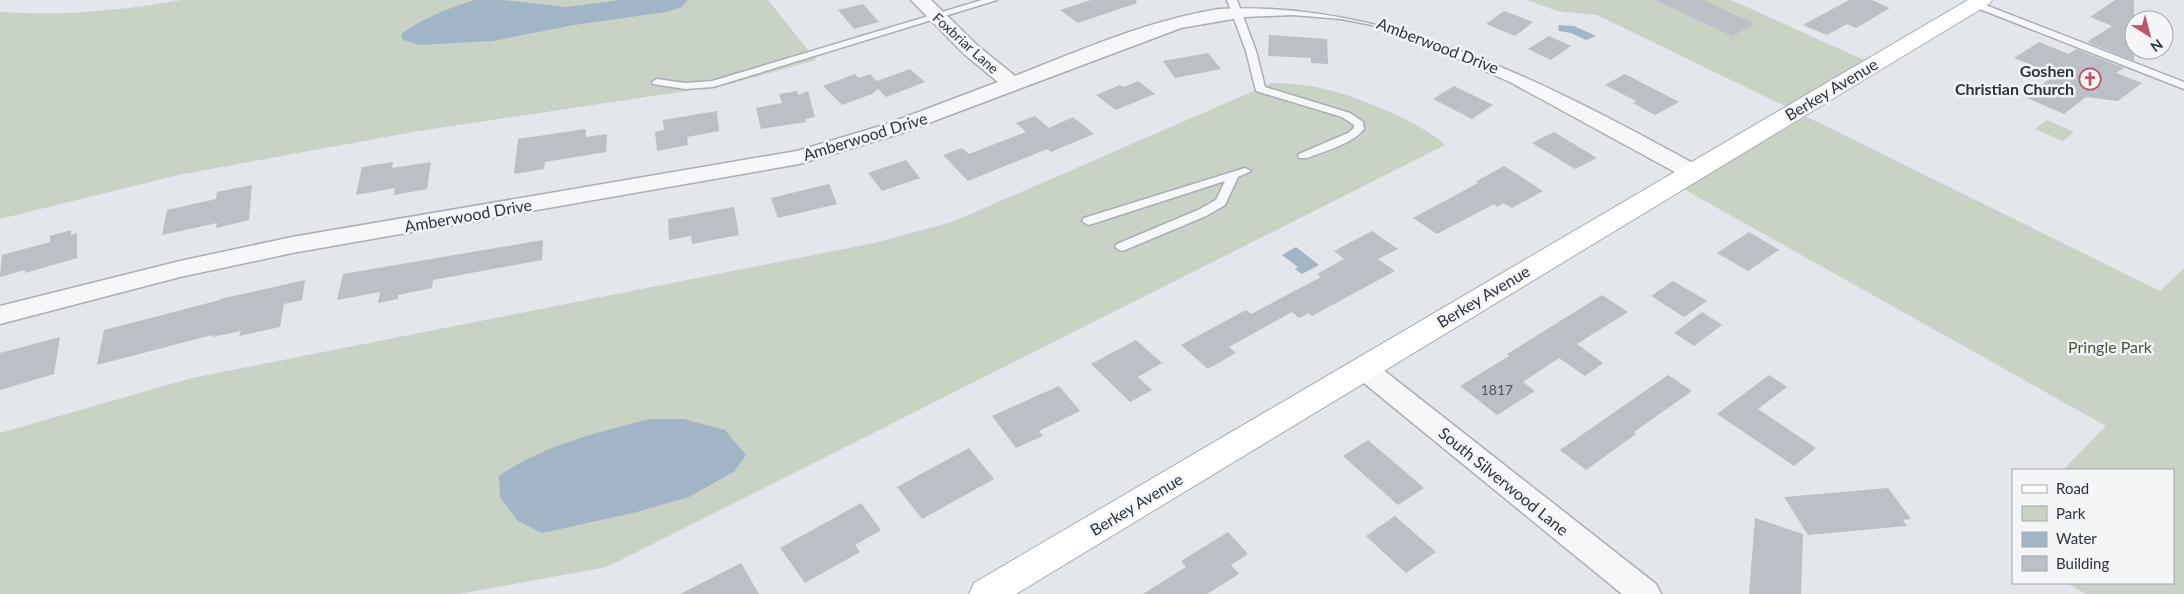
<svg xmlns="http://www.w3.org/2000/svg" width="2184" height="594" viewBox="0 0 2184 594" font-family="Lato,sans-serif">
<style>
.green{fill:#c9d3c5}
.water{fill:#a2b5c6}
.building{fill:#bbbfc6}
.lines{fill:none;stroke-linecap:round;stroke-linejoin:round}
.lane-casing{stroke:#a9adb4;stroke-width:3}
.street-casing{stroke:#a9adb4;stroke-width:3}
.secondary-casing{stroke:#a9adb4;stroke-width:2}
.lane{fill:#f6f7f8;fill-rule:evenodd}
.street{fill:#f6f7f8;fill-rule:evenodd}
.secondary{fill:#fff;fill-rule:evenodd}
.labels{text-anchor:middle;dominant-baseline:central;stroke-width:5;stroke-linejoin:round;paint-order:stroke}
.far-street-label{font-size:14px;fill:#2d3440;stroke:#f3f5f7}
.number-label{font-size:14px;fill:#505762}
.street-label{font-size:16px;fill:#2d3440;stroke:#f3f5f7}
.poi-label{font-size:16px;font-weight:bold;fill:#2d3440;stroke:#f3f5f7;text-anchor:end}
.park-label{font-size:16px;fill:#425a3b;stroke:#f3f5f7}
</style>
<rect width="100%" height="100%" fill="#e3e6ea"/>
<!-- green -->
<g class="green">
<path d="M182 0H768L816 60 726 85 419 131 178 175 0 219V12C66 16 117 11 182 0Z"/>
<path d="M1527 0H1731L1873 64 1795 111 2160 291 2184 268V594H2085L2067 583H2173V470H2063L2106 426 1673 183 1793 110 1597 15 1557 11Z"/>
<path d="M1272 83C1317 83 1356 96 1396 115 1414 124 1431 132 1445 145L607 567 459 594H0V433L192 378 874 243 952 222Z"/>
<path d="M2047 120 2074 132 2063 141 2035 129Z"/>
</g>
<!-- water -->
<g class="water">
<path d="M475 0H504L566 7 621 0H688L682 7 666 12 574 25 493 41 420 45 403 40 401 34C424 18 448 8 475 0Z"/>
<path d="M1558 25 1574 26 1596 36 1586 40 1571 33 1559 31Z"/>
<path d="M1296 247 1319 265 1302 274 1295 269 1298 267 1282 255Z"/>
<path d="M649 419H684L725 430 746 455 735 471 689 497 633 513 542 533 518 521 500 497 499 476C543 445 597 433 649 419Z"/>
</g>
<!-- building -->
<g class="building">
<path d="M1091 0H1136L1137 3 1078 23 1060 10Z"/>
<path d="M1655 0H1703L1755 24 1732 36Z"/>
<path d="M1849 0H1872L1890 8 1856 28 1847 24 1827 35 1803 25Z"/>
<path d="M2115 0H2134V61L2087 42 2112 26 2090 17Z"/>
<path d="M863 4 879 22 854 29 838 10Z"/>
<path d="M1504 11 1533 22 1515 36 1486 24Z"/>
<path d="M1269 35 1327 39 1328 64 1311 63V58L1268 56Z"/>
<path d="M1549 36 1571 46 1551 60 1528 49Z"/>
<path d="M2039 42 2069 54 2076 49 2124 68 2116 73 2142 83 2118 101 2086 97 2064 114 2025 97 2055 75 2014 58Z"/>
<path d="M1208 53 1221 69 1175 78 1163 61Z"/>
<path d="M910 69 925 82 886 97 878 89 872 94 842 105 823 86 855 74 859 78 870 74 877 81Z"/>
<path d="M1625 74 1679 102 1655 115 1633 103 1636 101 1605 85Z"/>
<path d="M1138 81 1155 94 1116 110 1096 95 1120 85 1124 87Z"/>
<path d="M1454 86 1493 105 1472 119 1433 99Z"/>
<path d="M797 91 798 95 808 91 815 117 805 119 806 122 761 129 756 108 782 103 779 94Z"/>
<path d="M717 111 719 131 687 137 688 145 657 151 655 132 664 130 663 120Z"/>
<path d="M1035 116 1049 128 1073 117 1094 134 1051 152 1047 149 968 181 943 155 962 148 969 154 1026 132 1016 123Z"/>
<path d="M586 129V137L607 134 606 152 545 162 544 169 514 174 518 139Z"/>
<path d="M1554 132 1597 158 1575 169 1532 143Z"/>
<path d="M906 160 920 178 882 191 868 173Z"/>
<path d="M393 162 392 168 431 162 427 189 394 195 395 188 356 195 362 167Z"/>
<path d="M1504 166 1543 191 1512 208 1503 203 1497 207 1494 204 1437 234 1413 218 1478 183 1475 182Z"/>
<path d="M829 184 837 204 778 218 771 198Z"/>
<path d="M252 185 249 220 216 228 217 223 162 235 167 210 216 199 217 192Z"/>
<path d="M734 207 739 235 692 244 691 236 669 240 668 219Z"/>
<path d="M71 230V235L77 233V258L25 273V270L0 277 2 255 50 242V236Z"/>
<path d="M1372 231 1398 249 1378 259 1395 271 1312 316 1309 313 1299 318 1292 312 1229 347 1236 353 1208 369 1181 345 1246 310 1251 314 1321 277 1317 274 1344 259 1334 251Z"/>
<path d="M1749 232 1779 250 1748 271 1717 253Z"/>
<path d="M543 240 542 260 433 280 432 288 398 295V299L378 303 380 292 337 300 343 274Z"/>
<path d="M305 280 302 300 284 304 280 327 239 336 241 331 212 337V335L97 365 104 330 220 300V299Z"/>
<path d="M1673 281 1707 301 1684 317 1651 296Z"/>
<path d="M1602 295 1628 312 1577 344 1603 363 1585 376 1559 358 1523 382 1535 391 1497 415 1460 386 1509 356 1507 354Z"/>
<path d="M1702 312 1722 325 1694 346 1674 333Z"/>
<path d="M60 337 54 374 0 390V353Z"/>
<path d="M1136 340 1162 363 1138 377 1152 390 1130 402 1091 364Z"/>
<path d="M1668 375 1692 391 1634 432 1636 434 1586 470 1560 450Z"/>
<path d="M1769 375 1787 387 1758 409 1816 448 1794 466 1717 414Z"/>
<path d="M1059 386 1080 411 1039 431 1043 436 1016 448 992 416Z"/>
<path d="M1368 440 1424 488 1398 505 1343 456Z"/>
<path d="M969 448 994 479 922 519 897 487Z"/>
<path d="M1888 488 1911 519 1903 520 1907 526 1808 535 1784 497Z"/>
<path d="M861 503 881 530 855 545 860 552 805 583 780 548Z"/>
<path d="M1395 516 1436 552 1406 573 1366 536Z"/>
<path d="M1755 518 1803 534 1801 594H1749Z"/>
<path d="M1228 532 1248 554 1231 565 1239 574 1207 594H1143L1186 567 1181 561Z"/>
<path d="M741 563 759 594H680Z"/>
</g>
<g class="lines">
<!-- lane casing -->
<g class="lane-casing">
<g id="lane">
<path d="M982 0H997L713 87 685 89 653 84 652 82 657 79 685 83 712 81Z"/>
<path d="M1227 0H1237L1256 51 1265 87 1350 113 1363 122 1364 129C1352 144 1325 151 1307 158H1299L1298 156 1299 154 1348 133 1354 128V125L1342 117 1256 91 1246 51Z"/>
<path d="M1975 1 2184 82V89L1972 6 1970 4Z"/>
<path d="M1245 168 1251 171 1238 177 1225 205 1206 216 1125 250 1121 251 1115 247 1117 244 1198 210 1216 200 1225 181 1092 224 1088 225 1082 221 1084 218Z"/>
</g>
</g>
<!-- street casing -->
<g class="street-casing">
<g id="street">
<path d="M911 0H931L978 46 1015 76C1081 50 1149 20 1219 9 1393 0 1554 87 1700 167L1703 172 1700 177 1692 179 1684 177 1510 82 1405 36 1372 25 1341 19 1293 15 1244 17 1181 28 902 133 799 164 292 253 180 277 0 324V306L180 261 292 237 797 151 887 124 998 82 964 54Z"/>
<path d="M1363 358 1372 361 1656 584 1661 594H1622L1354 375 1350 368 1354 361Z"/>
</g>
</g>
<!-- secondary casing -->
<g class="secondary-casing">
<path id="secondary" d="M1968 0H1992L1989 4 1016 594H969L974 583Z"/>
</g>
<!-- lane -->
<use href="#lane" class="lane"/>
<!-- street -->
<use href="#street" class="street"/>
<!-- secondary -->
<use href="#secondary" class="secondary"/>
</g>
<!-- icons -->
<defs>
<g id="church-ring" transform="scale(1.125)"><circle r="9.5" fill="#f3f5f7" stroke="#c1566a" stroke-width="1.5"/><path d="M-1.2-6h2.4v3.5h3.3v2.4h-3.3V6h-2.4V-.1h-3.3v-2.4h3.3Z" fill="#c1566a"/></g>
</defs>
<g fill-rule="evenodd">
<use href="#church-ring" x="2090" y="79"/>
</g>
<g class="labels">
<!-- far-street labels -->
<g class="far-street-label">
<text transform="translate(966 43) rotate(42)">Foxbriar Lane</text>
</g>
<!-- number labels -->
<g class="number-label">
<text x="1497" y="389">1817</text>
</g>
<!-- street labels -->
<g class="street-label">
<text transform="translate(1438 45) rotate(21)">Amberwood Drive</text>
<text transform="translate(1831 89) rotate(-31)">Berkey Avenue</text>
<text transform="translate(865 136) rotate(-17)">Amberwood Drive</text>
<text transform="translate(468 215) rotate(-10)">Amberwood Drive</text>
<text transform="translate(1483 296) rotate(-31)">Berkey Avenue</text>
<text transform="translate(1504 481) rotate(39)">South Silverwood Lane</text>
<text transform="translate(1136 504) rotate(-31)">Berkey Avenue</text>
</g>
<!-- poi labels -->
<g class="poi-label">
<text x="2074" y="70">Goshen<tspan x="2074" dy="18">Christian Church</tspan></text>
</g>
<!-- park labels -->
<g class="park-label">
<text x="2110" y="346">Pringle Park</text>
</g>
</g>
<!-- legend -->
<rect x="2012" y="469" width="162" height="115" fill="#f3f5f7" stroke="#a4a8ae"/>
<rect x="2022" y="485" width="25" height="8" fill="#ffffff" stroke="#a4a8ae"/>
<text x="2056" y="494" font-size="15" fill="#2d3440">Road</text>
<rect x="2022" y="506" width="25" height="15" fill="#c9d3c5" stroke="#a4a8ae"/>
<text x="2056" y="519" font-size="15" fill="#2d3440">Park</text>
<rect x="2022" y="532" width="25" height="15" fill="#a2b5c6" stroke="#a4a8ae"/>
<text x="2056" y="544" font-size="15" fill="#2d3440">Water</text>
<rect x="2022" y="556" width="25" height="15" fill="#bbbfc6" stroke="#a4a8ae"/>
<text x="2056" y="569" font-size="15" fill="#2d3440">Building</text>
<!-- north arrow -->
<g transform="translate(2149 35) rotate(144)"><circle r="24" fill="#f3f5f7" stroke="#a4a8ae"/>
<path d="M0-4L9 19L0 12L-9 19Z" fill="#c1566a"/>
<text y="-8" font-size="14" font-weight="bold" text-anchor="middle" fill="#2d3440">N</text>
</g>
</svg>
